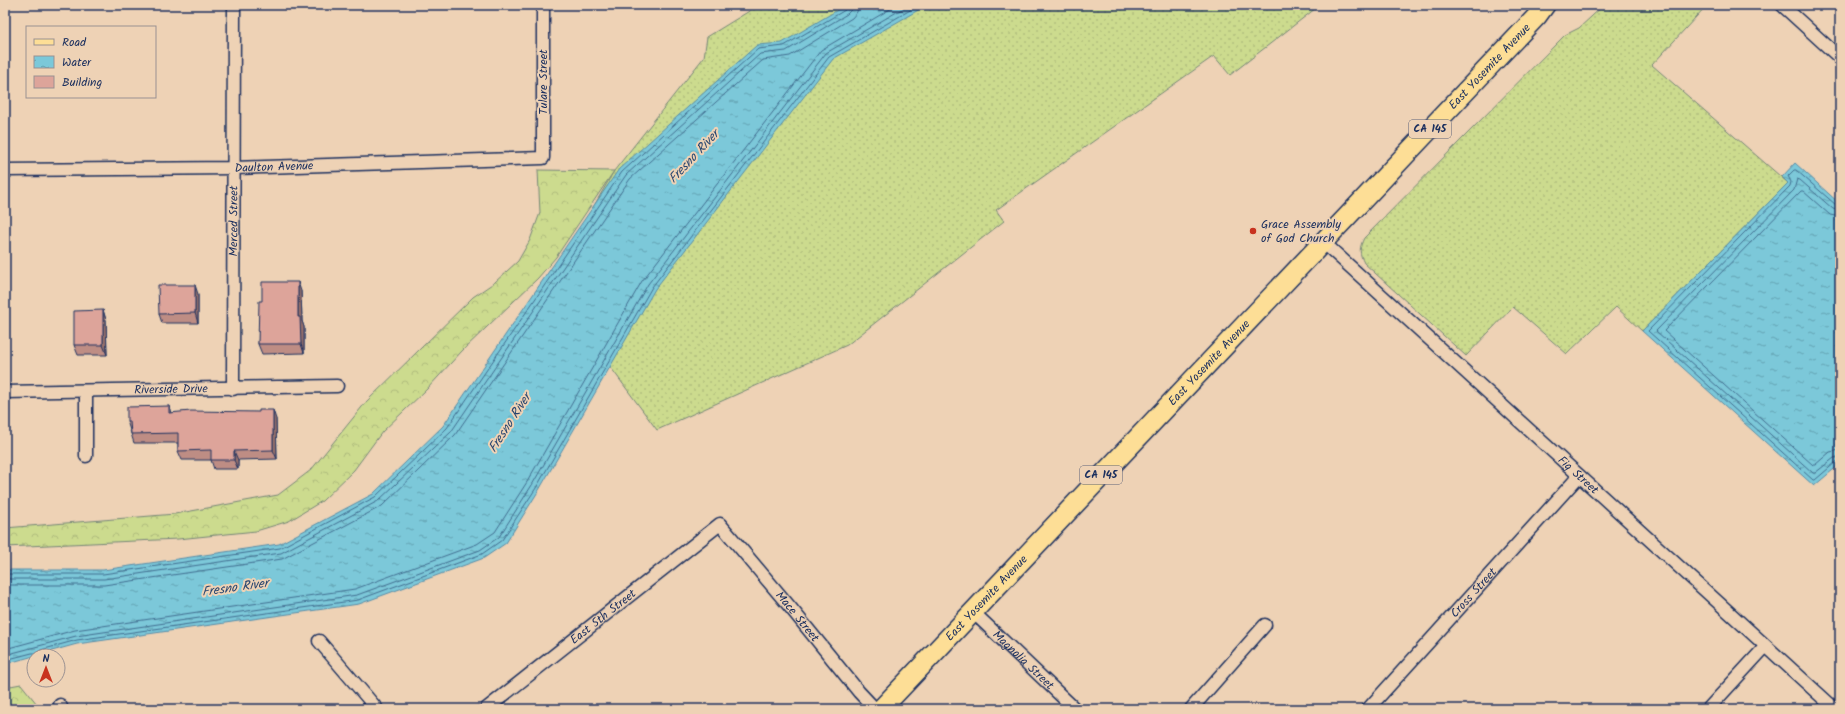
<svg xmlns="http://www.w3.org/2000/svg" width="1845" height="714" viewBox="0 0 1845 714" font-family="Kalam,sans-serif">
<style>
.grass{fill:url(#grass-dots);stroke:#748576}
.forest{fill:url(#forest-crowns);stroke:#748576}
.water{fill:url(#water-ripples);stroke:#558ba8}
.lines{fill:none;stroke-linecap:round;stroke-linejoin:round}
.shore{stroke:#416c8f;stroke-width:1}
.street-casing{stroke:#1b2f5e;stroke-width:15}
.primary-casing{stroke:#1b2f5e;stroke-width:22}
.street{stroke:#eed2b5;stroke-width:12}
.primary{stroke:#fdde96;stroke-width:19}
.wall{fill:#be8d84;stroke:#1b2f5e}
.shaded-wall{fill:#9b736c;stroke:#1b2f5e}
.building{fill:#dda49a;stroke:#1b2f5e}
.poi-dot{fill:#c8321e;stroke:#eed2b5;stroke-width:1.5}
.labels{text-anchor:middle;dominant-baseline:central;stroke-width:4;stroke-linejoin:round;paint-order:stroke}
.shield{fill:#eed2b5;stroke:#5a6078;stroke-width:1}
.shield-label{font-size:11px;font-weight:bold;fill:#1b2f5e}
.street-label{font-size:12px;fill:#1b2f5e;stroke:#eed2b5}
.poi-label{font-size:12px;fill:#1b2f5e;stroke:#eed2b5;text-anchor:start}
.water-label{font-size:13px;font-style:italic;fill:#294670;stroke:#eed2b5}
</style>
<defs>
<pattern id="grass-dots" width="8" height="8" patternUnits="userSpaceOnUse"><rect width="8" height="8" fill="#ccdb8e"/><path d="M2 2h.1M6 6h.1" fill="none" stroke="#afbc7d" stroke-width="1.8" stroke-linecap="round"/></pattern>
<pattern id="forest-crowns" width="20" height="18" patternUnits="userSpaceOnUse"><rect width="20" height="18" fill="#ccdb8e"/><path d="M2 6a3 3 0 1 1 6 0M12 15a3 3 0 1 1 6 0" fill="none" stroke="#afbc7d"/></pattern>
<pattern id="water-ripples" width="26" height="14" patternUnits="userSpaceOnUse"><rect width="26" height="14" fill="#7bc8d9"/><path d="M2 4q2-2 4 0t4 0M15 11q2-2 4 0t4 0" fill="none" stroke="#64a3b3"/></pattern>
</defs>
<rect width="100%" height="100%" fill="#eed2b5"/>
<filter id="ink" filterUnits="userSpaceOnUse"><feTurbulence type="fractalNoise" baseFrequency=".025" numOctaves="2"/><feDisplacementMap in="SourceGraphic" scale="8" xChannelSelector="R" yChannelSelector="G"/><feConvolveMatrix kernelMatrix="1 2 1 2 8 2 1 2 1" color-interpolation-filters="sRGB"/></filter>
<g filter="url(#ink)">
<!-- grass -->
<g class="grass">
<path d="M759 5H1320L1230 75 1214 56 996 210 1004 221 847 345 657 430 549 284 614 171 704 57 707 37Z"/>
<path d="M1604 5H1707L1652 65 1788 183 1642 331 1616 307 1567 354 1513 307 1466 356 1364 263C1359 253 1359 248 1364 238L1565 35 1579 28Z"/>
</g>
<!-- forest -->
<g class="forest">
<path d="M538 170 614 171 556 257 538 278 462 351 427 389 382 432 354 470 322 501 289 521 256 531 178 539 5 547V528L175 514 278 495 311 470 366 402 473 297 495 282 518 261 530 240 540 213Z"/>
<path d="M21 684 41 709H5V687Z"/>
</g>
<!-- water -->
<g class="water">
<path d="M846 5H927L833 59 655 289 539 490 506 543 484 558 359 604 77 644 5 664V570H103L279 544 373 494 443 426 619 169 757 45 782 43Z"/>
<path d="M1795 163 1840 204V464L1814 486 1642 331 1788 183 1782 177Z"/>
</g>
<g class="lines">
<!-- shore -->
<g class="shore">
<path d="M1840 206 1836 205 1796 170H1794L1788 176 1791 182 1790 186 1648 331 1813 480H1815L1836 462 1840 461"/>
<path d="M1840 211 1833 209 1800 180 1797 179 1794 190 1656 331 1813 473H1815L1834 458 1840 456"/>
<path d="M1840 217 1830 215 1803 191H1801L1664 331 1813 465H1815L1830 452 1840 450"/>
<path d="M5 574H103L280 548 375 497 447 428 622 172 758 49 784 46 845 10 847 5"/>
<path d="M5 579H104L281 553 378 501 451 432 626 175 760 54 786 51 847 14 851 10 852 5"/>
<path d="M5 585H104L282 559 382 506 455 435 630 179 763 60 790 56 852 18 857 12 858 5"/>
<path d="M5 649 75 630 355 589 477 544 495 532 527 482 642 281 821 50 897 5"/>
<path d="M5 655 76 636 357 595 480 550 499 537 532 485 648 284 826 53 909 5"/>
<path d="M5 660 32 653H37L41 650 77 640 358 600 482 554 502 540 536 488 652 287 829 57 919 5"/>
</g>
<!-- street casing -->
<g class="street-casing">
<g id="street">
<path d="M1782 5 1840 58"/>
<path id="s1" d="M5 170 234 168 543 158V5"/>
<path id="s2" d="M1322 241 1835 709"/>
<path id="s3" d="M233 389 234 5"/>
<path d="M86 391V456"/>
<path id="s4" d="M5 392 337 386"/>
<path id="s5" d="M972 611 1075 709"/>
<path d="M319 641 377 709"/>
<path d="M60 705 62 709"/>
<path id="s6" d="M486 709 720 524 790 607 859 692 875 709"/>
<path d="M1191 709 1265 625"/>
<path id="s7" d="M1368 709 1579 476"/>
<path d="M1708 709 1765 647"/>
</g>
</g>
<!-- primary casing -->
<g class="primary-casing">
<g id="primary">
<path id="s8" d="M881 709 1537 16 1545 5"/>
</g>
</g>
<!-- street -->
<use href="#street" class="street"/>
<!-- primary -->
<use href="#primary" class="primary"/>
</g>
<!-- wall -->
<g class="wall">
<path d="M301 291 302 321 304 327V353L262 354 258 344 262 301Z"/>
<path d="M198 294V323H162L159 314Z"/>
<path d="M103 310 106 320 107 355H78L74 345Z"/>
<path d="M169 406 171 413 276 419 277 459 238 460V469H214L211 460H182L178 451V443H134L127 421Z"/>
</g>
<!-- shaded-wall -->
<g class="shaded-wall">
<path d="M298 282 301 291 302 321 304 327V353L301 344 298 317Z"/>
<path d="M195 285 198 294V323L195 313Z"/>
<path d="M103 310 106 320 107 355 103 345Z"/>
<path d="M273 410 276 419 277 459 273 450Z"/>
<path d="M234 451 238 460V469L234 460Z"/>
</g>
<!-- building -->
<g class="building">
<path d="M262 282H298V317H300L301 344H258L259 301H262Z"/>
<path d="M158 285H195V313L159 314Z"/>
<path d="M103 310V345H74V311Z"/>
<path d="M169 406V413L191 411 259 412V410H273V450L234 451V460H211V450L178 451V433L131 434 130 421H127V407Z"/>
</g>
</g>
<!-- markers -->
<circle class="poi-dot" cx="1253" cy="231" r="4"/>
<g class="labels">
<!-- shield labels -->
<g class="shield">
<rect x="1409" y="120" width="42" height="18" rx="3"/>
<rect x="1080" y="466" width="42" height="18" rx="3"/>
</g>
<g class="shield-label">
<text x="1430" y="129">CA 145</text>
<text x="1101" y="475">CA 145</text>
</g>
<!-- street labels -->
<g class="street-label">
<text stroke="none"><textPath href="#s8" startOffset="885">East Yosemite Avenue</textPath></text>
<text transform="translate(543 82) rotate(-90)">Tulare Street</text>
<text stroke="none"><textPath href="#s1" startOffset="269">Daulton Avenue</textPath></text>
<text stroke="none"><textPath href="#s3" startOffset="168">Merced Street</textPath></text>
<text stroke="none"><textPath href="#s8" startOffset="477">East Yosemite Avenue</textPath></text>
<text stroke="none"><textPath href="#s4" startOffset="166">Riverside Drive</textPath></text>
<text stroke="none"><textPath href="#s2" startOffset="347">Fig Street</textPath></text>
<text stroke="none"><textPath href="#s7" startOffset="157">Cross Street</textPath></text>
<text stroke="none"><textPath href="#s8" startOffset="153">East Yosemite Avenue</textPath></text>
<text stroke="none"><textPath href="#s6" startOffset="149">East 5th Street</textPath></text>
<text stroke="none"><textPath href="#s6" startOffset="419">Mace Street</textPath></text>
<text stroke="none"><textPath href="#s5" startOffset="71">Magnolia Street</textPath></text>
</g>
<!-- poi labels -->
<g class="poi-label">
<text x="1261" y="224">Grace Assembly<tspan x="1261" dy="14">of God Church</tspan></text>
</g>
<!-- water labels -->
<g class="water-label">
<text transform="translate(694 157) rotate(-47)">Fresno River</text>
<text transform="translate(510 423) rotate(-57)">Fresno River</text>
<text transform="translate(235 588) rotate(-8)">Fresno River</text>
</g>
</g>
<!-- margin -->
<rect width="1845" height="714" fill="none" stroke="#eed2b5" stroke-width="20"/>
<rect x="10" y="10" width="1825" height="694" fill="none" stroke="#1b2f5e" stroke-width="1.5" filter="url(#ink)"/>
<!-- legend -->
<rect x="26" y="26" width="130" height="72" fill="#eed2b5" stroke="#9a9192"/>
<rect x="34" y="39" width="20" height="6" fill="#fdde96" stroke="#9a9192"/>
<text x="62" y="46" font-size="12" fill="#1b2f5e">Road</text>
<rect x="34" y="56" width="20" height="12" fill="url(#water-ripples)" stroke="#9a9192"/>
<text x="62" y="66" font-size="12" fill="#1b2f5e">Water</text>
<rect x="34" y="76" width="20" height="12" fill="#dda49a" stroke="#9a9192"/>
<text x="62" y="86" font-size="12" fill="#1b2f5e">Building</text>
<!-- north arrow -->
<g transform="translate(46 668)"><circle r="19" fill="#eed2b5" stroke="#9a9192"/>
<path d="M0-3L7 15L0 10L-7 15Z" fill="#c8321e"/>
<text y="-6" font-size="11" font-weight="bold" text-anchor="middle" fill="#1b2f5e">N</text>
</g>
</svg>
